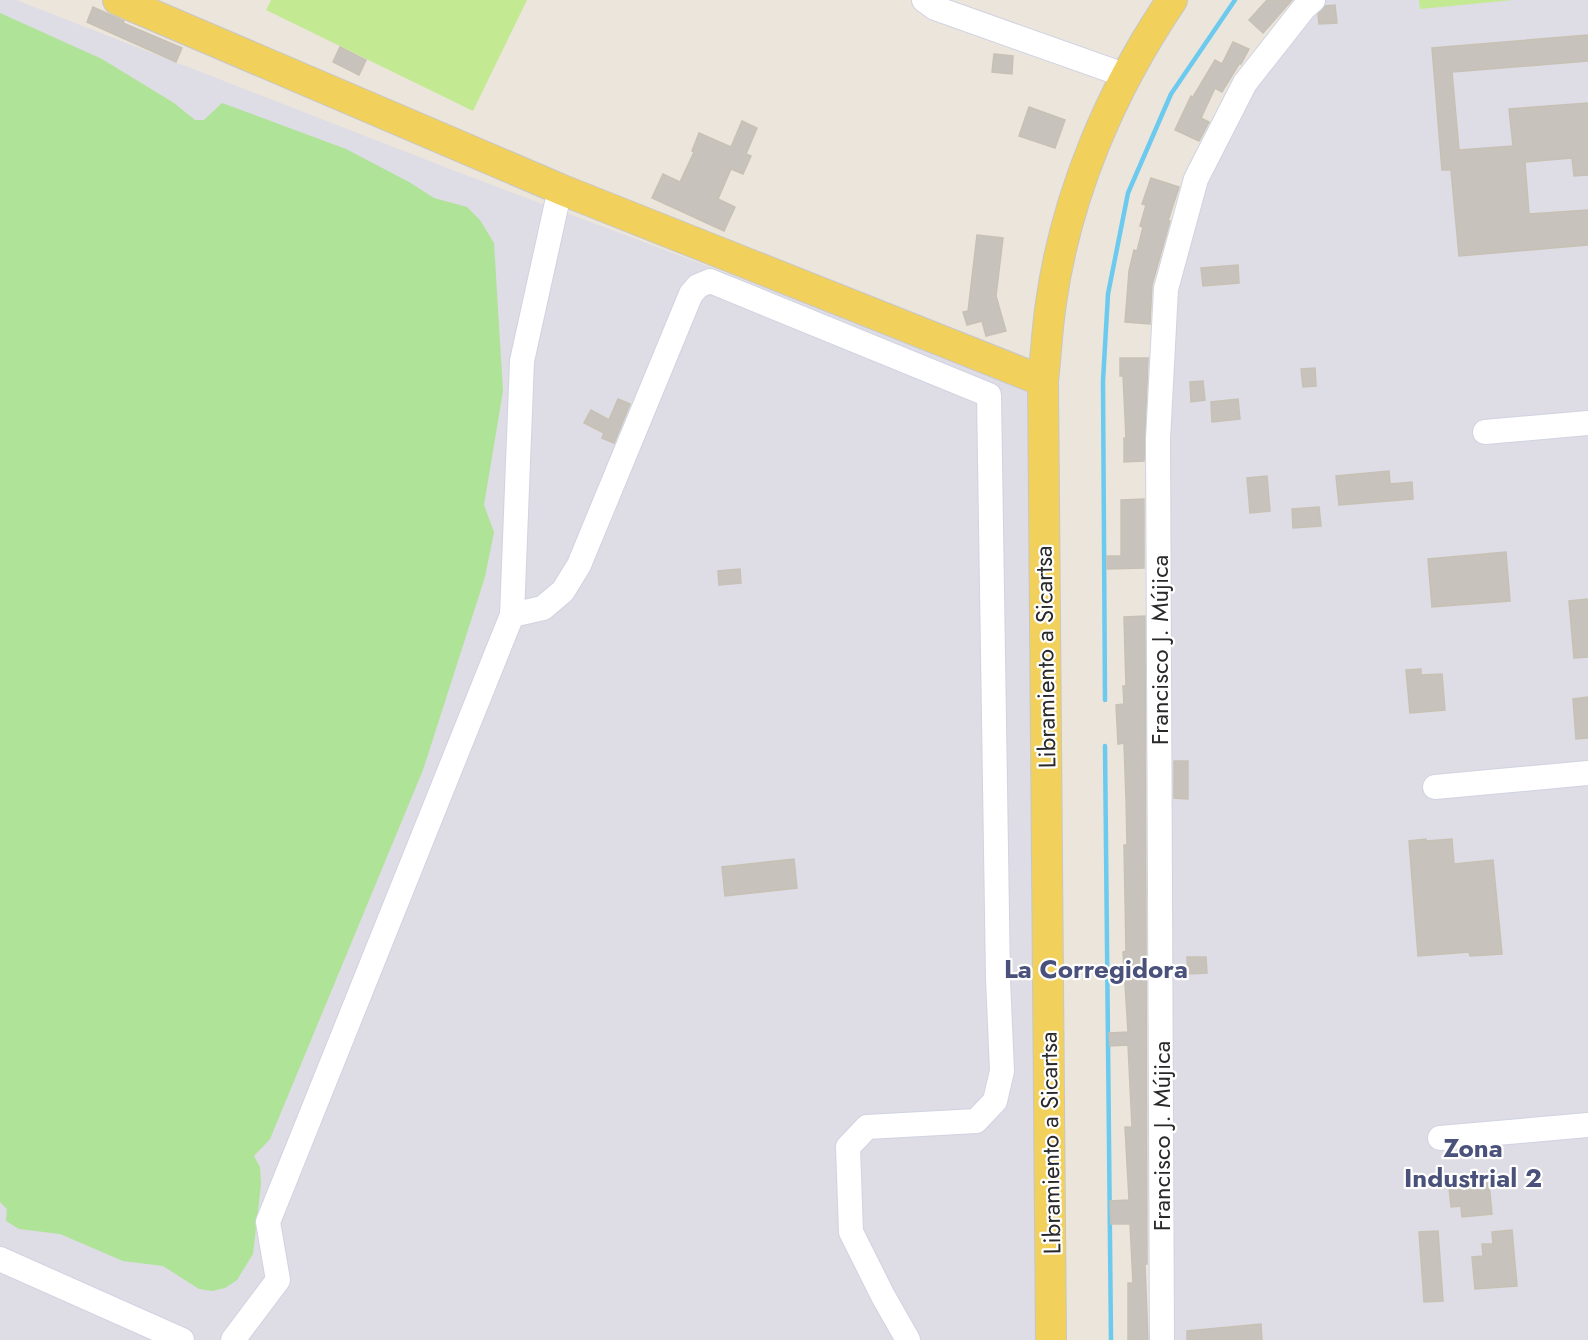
<svg xmlns="http://www.w3.org/2000/svg" width="1588" height="1340" viewBox="0 0 1588 1340" font-family="Jost,sans-serif">
<style>
.industrial{fill:#dedce4}
.green{fill:#afe397}
.pitch{fill:#c3ea92}
.lines{fill:none;stroke-linecap:round;stroke-linejoin:round}
.stream{stroke:#6dcaef;stroke-width:4.5}
.building{fill:#c7c2bb;stroke:#c7c1b5;stroke-width:1.5}
.minor-casing{stroke:#d0d3e2;stroke-width:26}
.major-casing{stroke:#c7c7c7;stroke-width:32}
.minor{stroke:#fff;stroke-width:24}
.major{stroke:#f1d15b;stroke-width:30}
.labels{text-anchor:middle;dominant-baseline:central;stroke-width:4.5;stroke-linejoin:round;paint-order:stroke}
.street-label{font-size:24px;fill:#292929;stroke:#fff}
.neighbourhood-label{font-size:26px;font-weight:bold;fill:#4a517a;stroke:#fff}
</style>
<rect width="100%" height="100%" fill="#ece5db"/>
<!-- industrial -->
<g class="industrial">
<path d="M0 0H16L455 171 1034 389 1043 1340H0Z"/>
<path d="M1324 0H1588V1340H1172L1165 439 1172 288 1204 183 1254 91 1315 7Z"/>
</g>
<!-- green -->
<path class="green" d="M0 13 102 59 174 103 195 120H204L222 103 346 149 409 182 434 198 467 207 480 220 494 243 503 391 484 505 494 532 485 577 423 770 270 1139 254 1156 260 1167 261 1184 253 1254 237 1280 225 1288 212 1291 199 1289 163 1266 123 1261 60 1234 19 1229 6 1221 7 1209 0 1202Z"/>
<!-- pitch -->
<g class="pitch">
<path d="M271 0H527L473 111 266 10Z"/>
<path d="M1419 0H1513L1420 9Z"/>
</g>
<g class="lines">
<!-- stream -->
<g class="stream">
<path d="M1105 700 1103 381 1108 294 1128 193 1171 94 1235 0"/>
<path d="M1105 746 1111 1340"/>
</g>
</g>
<!-- building -->
<g class="building">
<path d="M1267 0H1292L1263 33 1249 20Z"/>
<path d="M1335 5 1337 23 1319 24 1318 14 1325 6Z"/>
<path d="M93 7 124 21 123 23 182 48 176 62 87 22Z"/>
<path d="M1588 35V61L1452 72 1459 150 1513 146 1509 109 1588 103V175L1574 176 1572 158 1525 162 1529 214 1588 210V245L1459 256 1451 170H1442L1432 48Z"/>
<path d="M1233 42 1249 49 1241 64H1239L1222 92 1215 88 1201 118 1209 122 1199 141 1175 130 1191 96 1193 97 1215 60 1222 64Z"/>
<path d="M340 47 366 60 359 75 333 62Z"/>
<path d="M994 54 1013 56 1012 74 992 72Z"/>
<path d="M1029 107 1065 120 1055 148 1019 136Z"/>
<path d="M742 121 757 128 746 154 751 156 743 174 731 169 718 199 735 207 724 231 652 198 663 174 680 182 694 152 692 151 699 133 731 147Z"/>
<path d="M1151 178 1179 187 1168 221H1170L1152 285 1150 324 1125 322 1129 271 1134 250 1137 251 1143 227 1140 226 1146 205 1142 204Z"/>
<path d="M977 235 1003 238 996 296 1006 331 986 336 982 321 967 325 963 312 968 311Z"/>
<path d="M1238 265 1239 283 1203 286 1201 268Z"/>
<path d="M1120 358H1148L1144 461 1124 462V438H1126L1123 376H1120Z"/>
<path d="M1315 368 1316 386 1303 387 1301 369Z"/>
<path d="M1203 381 1205 400 1191 402 1190 382Z"/>
<path d="M618 399 630 404 614 443 602 438 604 433 584 423 591 410 609 420Z"/>
<path d="M1238 399 1240 419 1212 422 1211 402Z"/>
<path d="M1389 471 1390 484 1412 482 1413 499 1339 505 1336 476Z"/>
<path d="M1267 476 1270 511 1250 513 1247 478Z"/>
<path d="M1144 499V568L1107 569V556H1121V500Z"/>
<path d="M1319 507 1321 526 1293 528 1292 509Z"/>
<path d="M1506 552 1510 601 1432 607 1428 559Z"/>
<path d="M740 569 741 583 719 585 718 571Z"/>
<path d="M1588 599V657L1574 658 1569 601Z"/>
<path d="M1145 616 1147 1264H1145L1148 1340H1128V1283H1133L1130 1224H1111L1110 1201 1129 1200 1125 1127H1132L1128 1045 1110 1046 1109 1033 1128 1032 1123 952 1126 951 1124 845H1127L1126 799 1124 743 1118 744 1116 705 1124 704 1123 686H1126L1124 617Z"/>
<path d="M1421 669V675L1442 674 1445 710 1410 713 1406 670Z"/>
<path d="M1588 697V738L1576 739 1573 699Z"/>
<path d="M1174 761H1188V799L1174 798Z"/>
<path d="M1426 839V841L1452 839 1454 864 1493 860 1502 954 1470 956 1469 952 1418 956 1409 841Z"/>
<path d="M794 859 797 888 725 896 722 867Z"/>
<path d="M1187 957H1206L1207 973 1188 974Z"/>
<path d="M1489 1183 1492 1214 1462 1217 1461 1206 1451 1207 1449 1187Z"/>
<path d="M1512 1230 1517 1286 1475 1289 1472 1257 1483 1256 1482 1244H1493L1492 1232Z"/>
<path d="M1438 1231 1443 1301 1424 1302 1419 1232Z"/>
<path d="M1261 1324 1262 1340H1187V1331Z"/>
</g>
<g class="lines">
<!-- minor casing -->
<g class="minor-casing">
<g id="minor">
<path d="M924 0 935 8 1127 76"/>
<path d="M1485 432 1588 423"/>
<path d="M512 615 543 608 563 591 579 565 691 294 698 286 710 281 989 395 998 979 1002 1071 995 1101 976 1121 867 1127 848 1147 851 1232 883 1296 908 1340"/>
<path d="M1435 787 1588 773"/>
<path d="M1440 1138 1588 1125"/>
<path d="M0 1259 182 1340"/>
<path d="M233 1340 278 1280 268 1222 512 615 522 361 560 189"/>
<path d="M1162 1340 1158 439 1166 289 1196 179 1245 83 1304 8 1313 0"/>
</g>
</g>
<!-- major casing -->
<g class="major-casing">
<g id="major">
<path d="M118 0 560 189 1043 381"/>
<path d="M1051 1340 1043 381C1046 355 1047 329 1051 303 1066 195 1111 90 1172 0"/>
</g>
</g>
<!-- minor -->
<use href="#minor" class="minor"/>
<!-- major -->
<use href="#major" class="major"/>
</g>
<g class="labels">
<!-- street labels -->
<g class="street-label">
<text transform="translate(1159 650) rotate(-90)">Francisco J. Mújica</text>
<text transform="translate(1045 657) rotate(-91)">Libramiento a Sicartsa</text>
<text transform="translate(1161 1136) rotate(-90)">Francisco J. Mújica</text>
<text transform="translate(1050 1143) rotate(-91)">Libramiento a Sicartsa</text>
</g>
<!-- neighbourhood labels -->
<g class="neighbourhood-label">
<text x="1096" y="969">La Corregidora</text>
<text x="1473" y="1148">Zona<tspan x="1473" dy="30">Industrial 2</tspan></text>
</g>
</g>
</svg>
